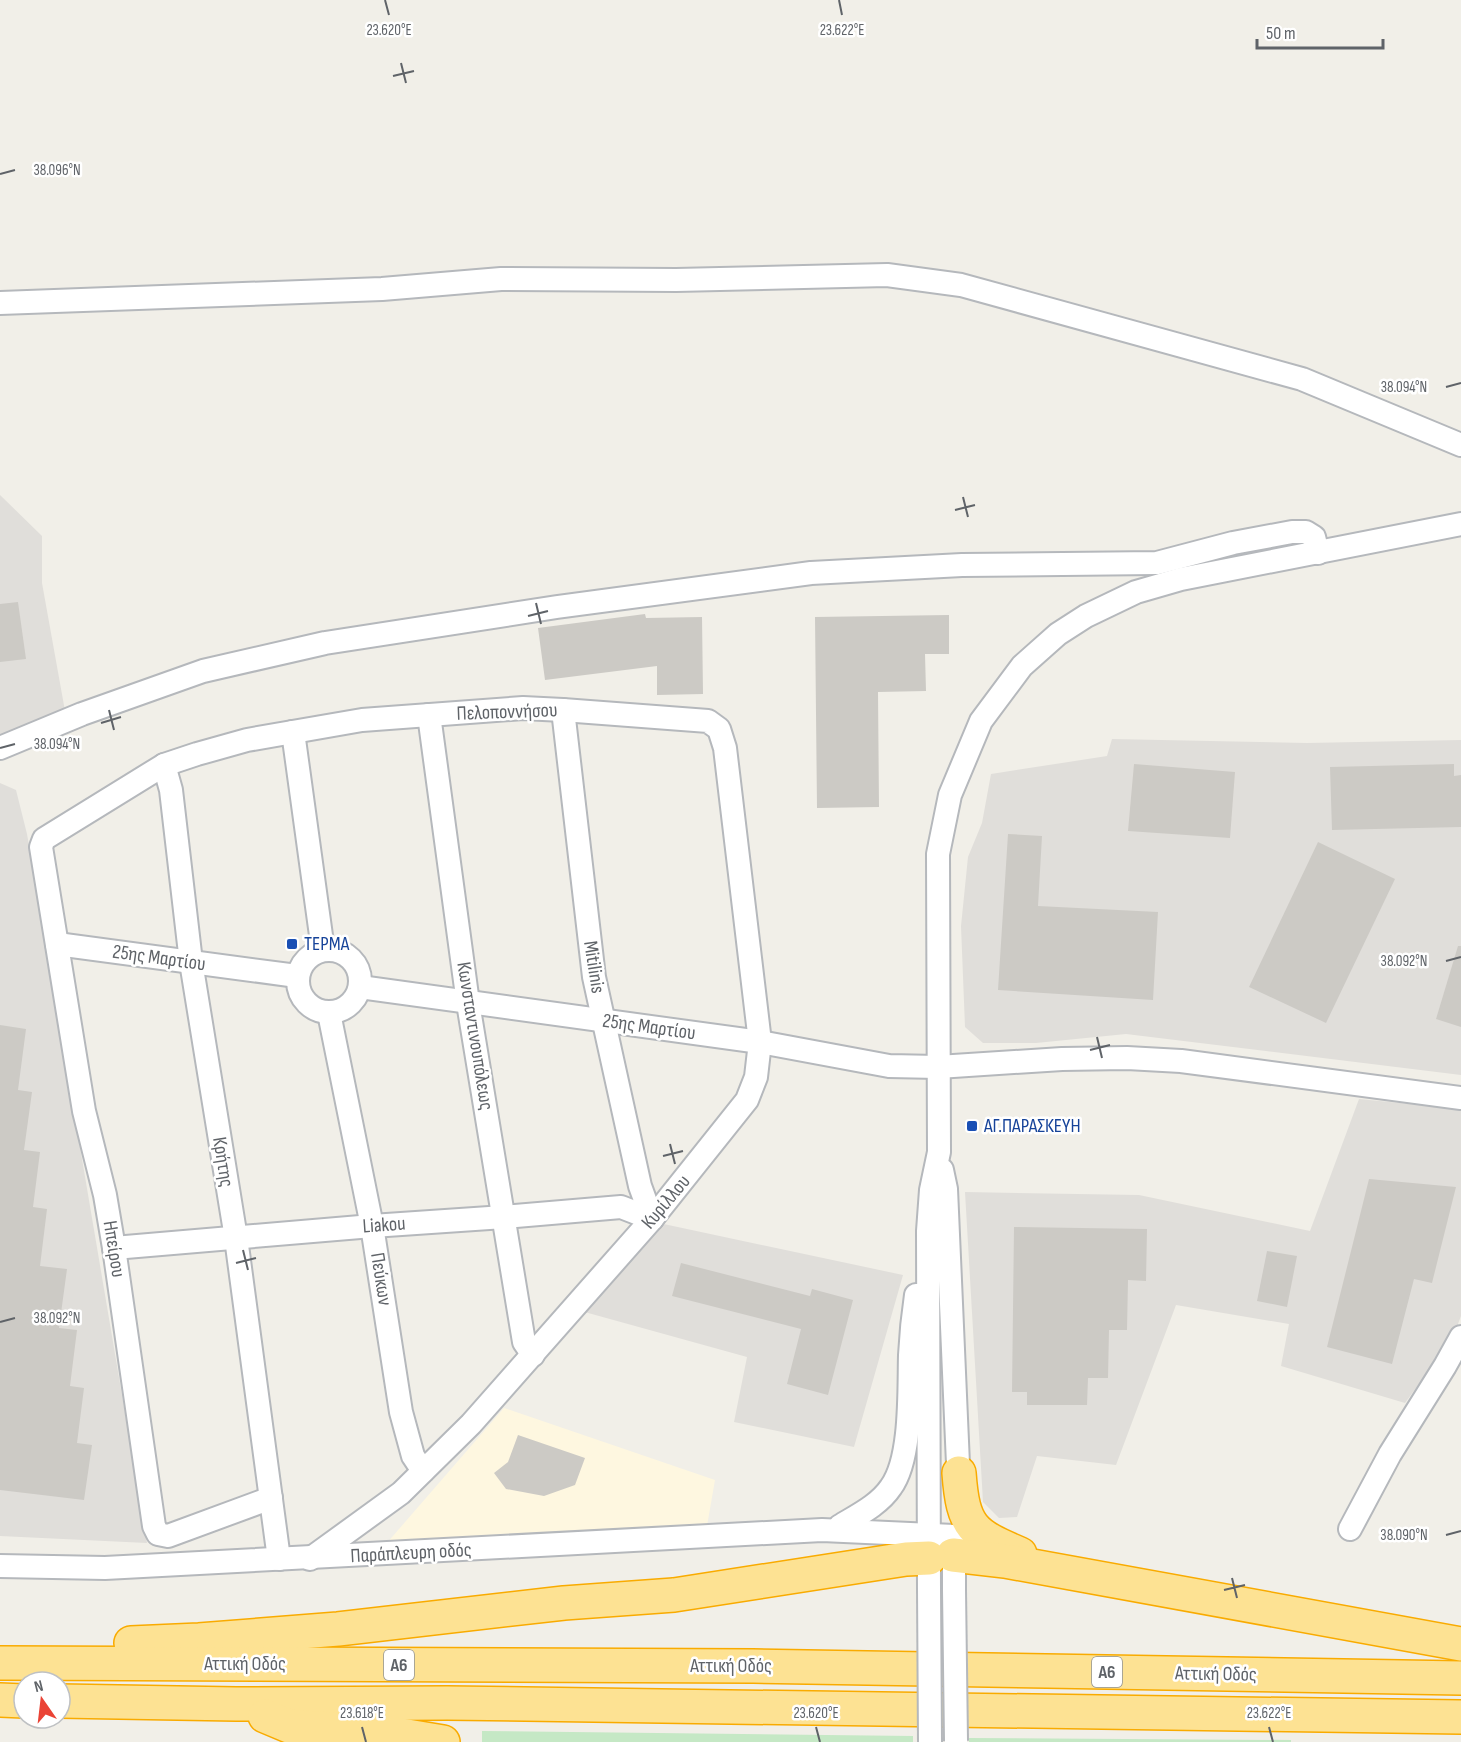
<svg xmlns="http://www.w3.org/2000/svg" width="1461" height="1742" viewBox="0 0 1461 1742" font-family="'Sofia Sans Condensed',sans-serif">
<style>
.commercial{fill:#fef7e0}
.industrial{fill:#e0deda}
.green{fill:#c5e8c5}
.building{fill:#cccac5}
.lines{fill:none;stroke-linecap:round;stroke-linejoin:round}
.minor-casing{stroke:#b5b8bc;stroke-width:26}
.highway-casing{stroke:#f9ab00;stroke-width:36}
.minor{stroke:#fff;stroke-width:22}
.highway{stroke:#fde293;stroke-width:33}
.minor-bridge-casing{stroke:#b5b8bc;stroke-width:26;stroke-linecap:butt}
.minor-bridge{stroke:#fff;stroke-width:22}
.ticks{fill:none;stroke:#5f6368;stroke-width:2}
.transit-dot{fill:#1a4fb4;stroke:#fff;stroke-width:2}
.labels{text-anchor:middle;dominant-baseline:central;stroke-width:5;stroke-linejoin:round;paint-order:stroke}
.shield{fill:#fff;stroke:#8f9295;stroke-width:1.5}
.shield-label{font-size:18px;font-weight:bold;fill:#5f6368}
.street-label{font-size:20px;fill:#5f6368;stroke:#fff}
.transit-label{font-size:20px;fill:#164399;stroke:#fff;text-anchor:start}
.ticks-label{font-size:15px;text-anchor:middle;fill:#5f6368;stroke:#fff;stroke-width:5;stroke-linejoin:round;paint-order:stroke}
</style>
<rect width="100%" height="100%" fill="#f1efe8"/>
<!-- commercial -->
<path class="commercial" d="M504 1408 715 1480 707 1526 386 1544Z"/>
<!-- industrial -->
<g class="industrial">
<path d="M0 495 42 536V583L65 711 0 739Z"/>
<path d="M1112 739 1307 743 1461 740V1075L1126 1034 1036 1043H983L965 1027 961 926 968 857 982 823 991 774 1107 756Z"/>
<path d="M0 783 16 790 27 834 147 1543 0 1536Z"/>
<path d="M1359 1099 1461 1109V1316L1453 1337 1405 1403 1281 1366 1289 1324 1176 1305 1116 1465 1037 1456 1017 1517 999 1518 983 1502 965 1192 1139 1195 1310 1231Z"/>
<path d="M659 1223 903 1275 854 1447 734 1422 747 1357 581 1311Z"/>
</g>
<!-- green -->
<g class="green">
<path d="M482 1731 913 1736V1742H482Z"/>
<path d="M969 1738 1291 1740V1742H969Z"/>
</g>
<!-- building -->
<g class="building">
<path d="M18 602 26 659 0 662V604Z"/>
<path d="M645 614 646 618 702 617 703 694 657 695V666L545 680 538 628Z"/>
<path d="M949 615V654H925L926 691 878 692 879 807 817 808 815 617Z"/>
<path d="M1134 764 1235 772 1230 838 1128 831Z"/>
<path d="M1454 764V776L1461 775V827L1332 830 1330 767Z"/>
<path d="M1008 834 1042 836 1038 906 1158 912 1153 1000 998 990Z"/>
<path d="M1318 842 1395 879 1326 1023 1249 987Z"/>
<path d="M1458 946H1461V1027L1436 1019Z"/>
<path d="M0 1025 26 1029 18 1090 32 1092 24 1150 40 1152 33 1207 47 1209 40 1266 67 1269 59 1328 77 1330 70 1386 84 1388 77 1443 92 1445 84 1500 0 1490Z"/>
<path d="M1369 1179 1456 1187 1432 1283 1414 1279 1392 1364 1327 1347Z"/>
<path d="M1014 1227 1147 1229 1146 1281 1128 1280 1127 1330H1109L1108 1378H1088L1087 1405H1027V1392H1012Z"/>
<path d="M1267 1251 1297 1256 1287 1307 1257 1301Z"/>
<path d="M681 1263 810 1296 812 1289 853 1300 828 1395 787 1384 801 1329 672 1296Z"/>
<path d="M518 1435 585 1458 575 1485 544 1496 506 1489 494 1473 508 1462Z"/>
</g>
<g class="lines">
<!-- minor casing -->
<g class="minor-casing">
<g id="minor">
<path d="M0 303 382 289 501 279 676 280 887 275 961 285 1302 379 1461 445"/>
<path d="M563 710 594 977 640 1186 652 1219"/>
<path d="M429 715 468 1003 524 1342 533 1355"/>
<path d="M293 732 323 950"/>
<path d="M0 748 82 714 203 671 325 643 557 607 811 573 962 565 1157 563 1233 543 1292 532H1306L1314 537 1318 553"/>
<path d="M164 765 171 790 191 962 236 1238 279 1559"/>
<path d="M57 944 297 976"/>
<circle cx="329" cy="981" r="31"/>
<path d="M360 987 760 1042 889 1066 938 1067 1062 1059 1127 1058 1181 1061 1461 1098"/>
<path d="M329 1013 372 1226 401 1412 413 1456 423 1471"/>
<path d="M942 1170 946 1189 959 1487"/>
<path d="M114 1248 372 1226 504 1217 621 1207 652 1219"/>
<path d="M271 1498 168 1536 158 1534 154 1526 114 1248 105 1195 84 1111 41 847 44 839 164 765 197 754 247 740 362 720 523 708 563 710 708 721 719 729 725 748 760 1042 756 1077 747 1100 652 1219 471 1424 401 1493 310 1559"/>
<path d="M840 1526C858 1515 879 1505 891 1487 912 1458 909 1390 910 1355 911 1335 913 1315 916 1295"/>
<path d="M1350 1529 1390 1454 1445 1366 1461 1337"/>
<path d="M954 1541V1590"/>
<path d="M0 1566 105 1568 822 1530 954 1536"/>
<path d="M929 1589 928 1231 931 1190 939 1152 938 854 950 795 981 721 1022 666 1058 634 1086 616 1136 592 1181 579 1461 524"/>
</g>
</g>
<!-- highway casing -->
<g class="highway-casing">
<g id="highway">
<path d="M959 1473C963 1527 972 1534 1020 1554"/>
<path d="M953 1555 1005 1561 1461 1644"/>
<path d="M131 1643 199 1640 338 1629 564 1603 674 1595 906 1559 929 1558"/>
<path d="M0 1663 753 1666 1461 1678"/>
<path d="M0 1700 24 1701"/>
<path d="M60 1701 236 1704 447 1703 1461 1717"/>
<path d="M265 1716 289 1726 389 1733 443 1742"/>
</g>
</g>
<!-- minor -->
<use href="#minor" class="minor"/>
<!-- highway -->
<use href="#highway" class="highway"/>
<!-- minor-bridge casing -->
<g class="minor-bridge-casing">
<g id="minor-bridge">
<path d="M929 1589 930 1742"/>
<path d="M954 1590 956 1741"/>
</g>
</g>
<!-- minor-bridge -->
<use href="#minor-bridge" class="minor-bridge"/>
</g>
<!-- ticks -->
<path class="ticks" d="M385 0 389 15M839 0 842 15M401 63 406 83M393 76 414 71M0 174 15 170M1446 387 1461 383M963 497 968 517M955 510 975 505M536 603 541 624M528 616 548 611M109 710 114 730M101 723 121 717M0 748 15 744M1446 961 1461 957M1097 1037 1102 1058M1090 1050 1110 1045M670 1144 675 1164M663 1156 683 1151M243 1250 248 1270M236 1263 256 1258M0 1322 15 1318M1446 1535 1461 1531M1232 1578 1237 1598M1224 1590 1245 1585M362 1727 366 1742M816 1727 820 1742M1269 1727 1273 1742"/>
<!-- markers -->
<g class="transit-dot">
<rect x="286" y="938" width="12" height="12" rx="3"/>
<rect x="966" y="1120" width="12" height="12" rx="3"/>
</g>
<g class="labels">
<!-- shield labels -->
<g class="shield">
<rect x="384" y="1650" width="30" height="30" rx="4.5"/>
<rect x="1092" y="1657" width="30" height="30" rx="4.5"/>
</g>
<g class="shield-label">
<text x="399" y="1665">Α6</text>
<text x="1107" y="1672">Α6</text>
</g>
<!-- street labels -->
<g class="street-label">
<text transform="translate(507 712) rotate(-2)">Πελοποννήσου</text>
<text transform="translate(159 958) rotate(8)">25ης Μαρτίου</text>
<text transform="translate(594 967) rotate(81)">Mitilinis</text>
<text transform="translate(649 1027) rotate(8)">25ης Μαρτίου</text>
<text transform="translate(475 1036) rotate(81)">Κωνσταντινουπόλεως</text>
<text transform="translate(223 1162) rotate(81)">Κρήτης</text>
<text transform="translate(666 1202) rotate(-50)">Κυρίλλου</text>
<text transform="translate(384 1225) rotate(-4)">Liakou</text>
<text transform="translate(114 1249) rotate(81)">Ηπείρου</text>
<text transform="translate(381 1279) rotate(81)">Πεύκων</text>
<text transform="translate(411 1553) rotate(-3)">Παράπλευρη οδός</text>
<text x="245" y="1664">Αττική Οδός</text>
<text x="731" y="1666">Αττική Οδός</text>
<text transform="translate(1216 1674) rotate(1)">Αττική Οδός</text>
</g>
<!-- transit labels -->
<g class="transit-label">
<text x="304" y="944">ΤΕΡΜΑ</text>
<text x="984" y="1126">ΑΓ.ΠΑΡΑΣΚΕΥΗ</text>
</g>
</g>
<g class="ticks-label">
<text x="389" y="35">23.620°E</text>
<text x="842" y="35">23.622°E</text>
<text x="57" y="175">38.096°N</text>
<text x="1404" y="392">38.094°N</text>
<text x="57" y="749">38.094°N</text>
<text x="1404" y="966">38.092°N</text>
<text x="57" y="1323">38.092°N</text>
<text x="1404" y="1540">38.090°N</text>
<text x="362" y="1718">23.618°E</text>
<text x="816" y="1718">23.620°E</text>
<text x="1269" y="1718">23.622°E</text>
</g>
<!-- north arrow -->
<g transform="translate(42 1700) rotate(346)"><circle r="28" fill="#ffffff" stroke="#bfc1c3" stroke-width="1.5"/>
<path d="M0-4.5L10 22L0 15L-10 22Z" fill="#ea4335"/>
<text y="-9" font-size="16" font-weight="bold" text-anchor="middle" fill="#5f6368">N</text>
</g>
<!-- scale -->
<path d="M1257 39v9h126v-9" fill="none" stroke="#5f6368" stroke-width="3"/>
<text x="1266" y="39" font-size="18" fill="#5f6368" stroke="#ffffff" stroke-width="4.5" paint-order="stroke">50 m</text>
</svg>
